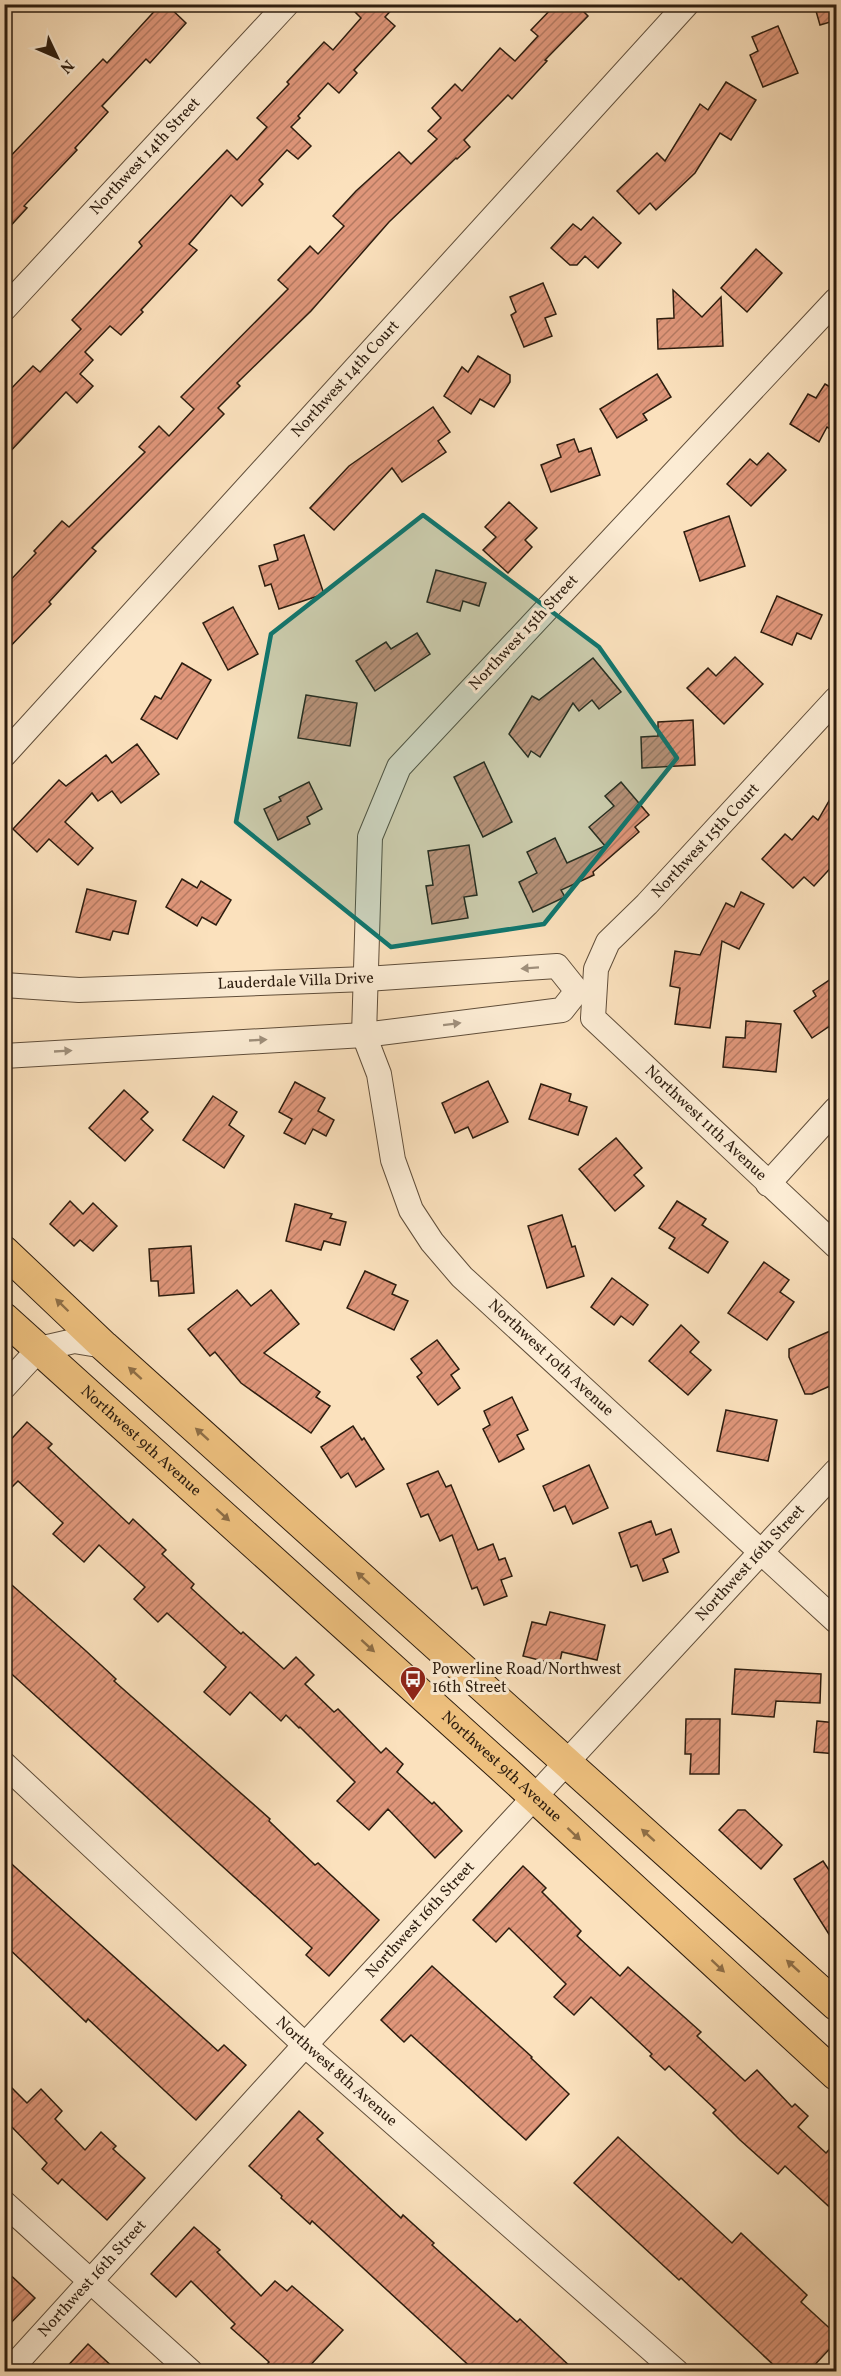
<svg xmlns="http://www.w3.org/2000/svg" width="841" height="2376" viewBox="0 0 841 2376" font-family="Vollkorn,serif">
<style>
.building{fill:url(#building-hatch);stroke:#2d1d0f;stroke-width:1.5}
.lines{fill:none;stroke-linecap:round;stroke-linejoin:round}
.minor-casing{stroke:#604e3a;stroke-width:26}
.major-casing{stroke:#2d1d0f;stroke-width:32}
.minor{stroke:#fcecd4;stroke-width:24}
.major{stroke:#eec07e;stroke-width:30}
.oneway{fill:#9f8f7b}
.oneway2{fill:#8e6e46}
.marked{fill:#0f766e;fill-opacity:0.2;stroke:#0f766e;stroke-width:4.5;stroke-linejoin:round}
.labels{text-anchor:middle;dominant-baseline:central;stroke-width:6;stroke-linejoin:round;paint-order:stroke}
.street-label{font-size:16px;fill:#2d1d0f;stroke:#fcecd4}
.poi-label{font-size:16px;fill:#2d1d0f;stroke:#fcecd4;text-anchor:start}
</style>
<defs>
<pattern id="building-hatch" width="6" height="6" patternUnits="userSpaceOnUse" patternTransform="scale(1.5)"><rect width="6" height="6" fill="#df967a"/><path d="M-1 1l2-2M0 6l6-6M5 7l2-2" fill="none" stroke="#b57a62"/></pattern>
</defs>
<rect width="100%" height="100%" fill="#fbe1bd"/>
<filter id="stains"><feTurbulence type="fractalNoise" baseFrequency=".00333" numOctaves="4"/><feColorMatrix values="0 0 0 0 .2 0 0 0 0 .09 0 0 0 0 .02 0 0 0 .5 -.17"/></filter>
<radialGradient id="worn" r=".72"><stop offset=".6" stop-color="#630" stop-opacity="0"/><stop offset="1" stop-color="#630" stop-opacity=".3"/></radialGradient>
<!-- building -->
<g class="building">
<path d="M161 4H166L186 23 150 63 146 59 102 106 108 112 75 148 77 150 24 206 27 208 4 233V163L103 59 107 63Z"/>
<path d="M347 4H397L385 17 395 26 354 70 357 73 339 93 328 83 298 116 300 118 291 127 311 146 298 159 287 150 259 180 263 184 242 206 231 195 189 244 197 250 141 310 143 312 121 335 110 326 85 352 93 360 80 374 93 386 77 403 66 392 4 458V396L33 366 40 372 81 329 72 320 142 246 139 242 227 150 237 160 267 127 257 118 289 84 287 82 324 42 333 50 361 18Z"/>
<path d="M556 4H576L588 16 545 60 547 61 512 99 508 95 464 140 470 147 457 159 456 158 389 222 311 311 237 383 240 386 218 408 224 414 92 548 96 551 49 602 51 604 4 653V587L36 553 34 551 62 521 69 527 145 452 139 447 159 426 169 436 194 409 181 397 288 289 278 280 310 246 318 254 344 226 333 216 356 191 399 152 411 164 437 139 428 131 441 118 432 108 455 84 462 91 500 48 515 61 538 36 531 30Z"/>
<path d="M814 4H837V20L820 25Z"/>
<path d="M778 26 798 73 763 87 750 55 758 51 752 37Z"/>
<path d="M726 82 756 100 731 140 720 133 695 173 656 210 650 203 639 214 617 191 657 153 665 161 700 104 708 110Z"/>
<path d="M593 217 621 243 598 268 585 256 577 265H570L551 248 573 224 581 230Z"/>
<path d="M756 249 782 273 747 312 721 288Z"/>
<path d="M543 283 556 314 545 318 552 336 524 347 511 315 516 312 510 297Z"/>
<path d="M673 290 702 317 721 297 723 346 658 349 657 319 674 318Z"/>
<path d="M478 356 510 375V382L494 407 480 399 471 414 444 396 462 367 468 372Z"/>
<path d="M657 374 671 397 643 414 647 420 617 438 600 409Z"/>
<path d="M825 384 837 391V433L827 427 819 442 790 424 808 394 816 398Z"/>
<path d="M433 407 450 432 438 441 446 452 402 482 392 468 334 530 310 508 349 466Z"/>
<path d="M574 439 579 452 591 448 600 475 551 492 541 465 561 457 557 445Z"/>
<path d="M768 453 786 470 751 506 727 484 750 459 757 465Z"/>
<path d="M509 502 537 528 525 540 532 547 508 573 483 550 496 537 485 527Z"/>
<path d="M729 516 745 566 700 581 684 532Z"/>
<path d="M304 535 324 594 279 609 271 584 265 586 259 566 278 560 274 545Z"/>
<path d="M436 570 486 583 479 606 463 601 460 611 427 602Z"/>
<path d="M777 596 822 615 811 639 797 633 792 645 761 632Z"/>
<path d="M233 607 258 654 228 670 203 623Z"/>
<path d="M417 633 430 654 375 691 356 661 386 642 391 649Z"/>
<path d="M735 657 763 684 724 724 687 688 708 668 716 676Z"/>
<path d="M593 658 621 692 599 709 592 700 579 711 573 703 540 757 531 751 528 757 509 734 532 696 539 700Z"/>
<path d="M182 663 211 680 177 739 141 719 155 696 161 699Z"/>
<path d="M306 695 357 703 350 746 298 738Z"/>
<path d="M693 720 695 765 642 768 641 737 658 736V722Z"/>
<path d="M137 744 159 774 121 803 112 791 98 801 92 793 65 822 93 848 78 865 49 839 37 852 13 829 59 780 66 786 106 755 112 763Z"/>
<path d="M484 762 512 822 483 837 454 777Z"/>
<path d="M309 782 322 809 307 817 310 824 278 840 264 809 281 801 279 797Z"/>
<path d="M621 782 649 815 635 827 639 832 593 872 594 875 561 890 565 897 533 912 519 882 537 873 527 852 555 838 567 863 605 846 589 827 614 806 605 796Z"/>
<path d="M837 787V861L814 886 804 877 793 888 762 859 785 834 792 840 813 816 818 820Z"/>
<path d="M469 845 477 895 464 897 468 918 432 924 426 886 433 885 428 851Z"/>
<path d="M182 879 197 888 201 881 231 900 216 925 202 917 197 926 166 907Z"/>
<path d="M87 889 136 901 128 934 113 931 110 940 76 932Z"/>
<path d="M741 892 764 904 739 949 722 941 710 1028 675 1024 680 988 670 986 675 951 700 955 726 903 734 907Z"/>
<path d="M837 975V1021L812 1038 794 1011 816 996 813 991Z"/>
<path d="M746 1021 781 1024 776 1072 723 1067 726 1037 745 1038Z"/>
<path d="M488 1081 508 1122 473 1138 468 1127 455 1133 442 1103Z"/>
<path d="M295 1082 325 1098 318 1111 334 1120 326 1136 313 1129 305 1144 284 1133 292 1119 279 1112Z"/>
<path d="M541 1084 571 1094 569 1101 587 1107 578 1135 529 1119Z"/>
<path d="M124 1090 148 1112 141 1119 153 1130 125 1161 89 1128Z"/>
<path d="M213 1096 237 1112 229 1125 244 1136 224 1168 183 1140Z"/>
<path d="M616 1138 642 1168 634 1175 644 1186 615 1211 579 1169Z"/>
<path d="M70 1201 83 1214 93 1203 117 1226 93 1251 80 1240 74 1246 50 1224Z"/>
<path d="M677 1201 706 1219 702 1225 728 1242 708 1273 669 1248 675 1238 659 1228Z"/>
<path d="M295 1204 332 1214 330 1218 346 1222 340 1245 324 1241 321 1250 286 1241Z"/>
<path d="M562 1215 572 1247 575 1246 584 1276 547 1288 528 1226Z"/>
<path d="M191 1246 194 1293 159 1296 158 1281H151L149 1249Z"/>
<path d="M764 1262 789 1280 780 1292 794 1302 767 1340 728 1313Z"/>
<path d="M365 1271 396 1285 392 1294 408 1301 394 1330 347 1308Z"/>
<path d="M612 1278 648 1305 633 1325 621 1316 614 1325 591 1307Z"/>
<path d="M237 1290 251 1306 271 1290 299 1324 264 1353 320 1392 316 1397 330 1406 311 1433 241 1383 215 1352 210 1356 188 1329Z"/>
<path d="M681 1325 699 1342 690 1352 711 1370 688 1395 649 1361Z"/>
<path d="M837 1328V1383L812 1394H805L789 1357V1349Z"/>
<path d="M437 1340 459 1369 451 1375 460 1388 438 1405 417 1377 422 1373 411 1359Z"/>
<path d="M512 1397 528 1430 517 1435 524 1449 499 1462 483 1429 490 1425 484 1411Z"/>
<path d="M726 1410 777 1420 768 1461 717 1451Z"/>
<path d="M27 1422 52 1444 48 1448 129 1524 133 1519 166 1550 162 1554 194 1584 191 1588 241 1634 243 1632 284 1669 296 1657 314 1675 305 1684 334 1712 338 1709 381 1753 386 1748 403 1764 397 1772 432 1804 434 1802 462 1831 435 1858 388 1809 369 1830 337 1801 355 1782 300 1727 299 1728 286 1715 281 1721 250 1692 230 1715 204 1692 226 1667 167 1613 158 1622 134 1599 145 1587 99 1545 84 1562 53 1534 63 1523 18 1481 4 1495V1447Z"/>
<path d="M353 1426 362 1440 364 1438 384 1469 356 1487 348 1473 341 1478 321 1447Z"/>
<path d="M589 1465 608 1508 573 1524 565 1506 554 1511 543 1486Z"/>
<path d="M438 1471 446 1487 451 1485 478 1550 493 1544 499 1560 505 1558 512 1576 501 1580 507 1596 484 1605 477 1587 472 1589 452 1535 440 1541 428 1514 421 1517 407 1484Z"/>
<path d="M651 1521 656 1535 671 1529 679 1552 663 1559 668 1572 643 1581 637 1565 631 1567 619 1533Z"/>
<path d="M4 1578 86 1651 116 1679 114 1681 270 1819 269 1821 315 1865 318 1863 379 1920 329 1976 306 1955 312 1948 4 1667Z"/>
<path d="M550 1612 605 1625 597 1660 562 1652 559 1665 523 1656 532 1622 546 1625Z"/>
<path d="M735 1669 821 1674 820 1703 776 1701 774 1717 732 1714Z"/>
<path d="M686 1719H720L719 1774H690L691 1754H685Z"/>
<path d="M817 1721 837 1723V1754L814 1752Z"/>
<path d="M738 1810H745L782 1845 761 1869 719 1830Z"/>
<path d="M4 1857 218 2051 224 2045 246 2065 196 2120 88 2019 86 2022 4 1944Z"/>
<path d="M823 1861 837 1882V1947L794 1879Z"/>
<path d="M523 1866 546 1888 542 1892 581 1931 577 1936 620 1976 628 1967 701 2032 697 2036 745 2081 757 2070 792 2107 795 2104 808 2116 798 2127 826 2153 837 2141V2214L785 2166 778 2174 740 2140 713 2113 716 2110 669 2066 665 2070 650 2056 652 2054 591 1997 574 2015 554 1997 566 1984 509 1928 496 1942 473 1920Z"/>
<path d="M432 1966 532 2057 531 2058 569 2094 526 2140 411 2035 404 2042 381 2020Z"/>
<path d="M4 2080 27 2103 41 2089 62 2111 55 2119 85 2150 101 2132 116 2146 113 2149 145 2178 107 2220 62 2179 58 2184 42 2169 47 2163 4 2119Z"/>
<path d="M299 2111 323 2133 317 2139 355 2175 401 2218 403 2215 434 2243 432 2245 517 2322 520 2319 576 2372H476L312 2221 310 2224 281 2198 282 2196 249 2166Z"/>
<path d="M618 2137 732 2243 741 2233 807 2295 801 2302 837 2335V2341L808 2372H781L681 2278 679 2280 574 2183Z"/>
<path d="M194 2227 220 2250 217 2252 261 2296 275 2281 287 2291 292 2286 343 2330 304 2372H260L269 2362 231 2328 235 2324 191 2281 176 2297 151 2274Z"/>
<path d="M4 2269 35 2298 4 2330Z"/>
<path d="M88 2344 118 2372H62Z"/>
</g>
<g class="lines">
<!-- minor casing -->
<g class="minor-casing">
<g id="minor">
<path id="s1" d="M836 300 399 767 370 837 364 1035 379 1074 393 1160 411 1210 432 1242 462 1277 836 1621"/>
<path id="s2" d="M4 309 287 4"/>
<path id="s3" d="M836 699 647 904 608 942 596 969 593 1018 836 1246"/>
<path id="s4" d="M4 755 687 4"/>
<path id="s5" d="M4 985 79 990 366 979 557 966 577 991 562 1010 364 1035 4 1056"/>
<path d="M768 1184 836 1109"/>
<path d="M4 1387 39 1349 74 1341 104 1346"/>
<path id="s6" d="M4 1764 305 2045 677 2372"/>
<path d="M4 2203 191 2372"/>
<path id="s7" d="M8 2372 305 2045 836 1471"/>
</g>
</g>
<!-- major casing -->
<g class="major-casing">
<g id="major">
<path d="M4 1251 104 1346 836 2005"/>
<path id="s8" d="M4 1318 507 1772 836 2075"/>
</g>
</g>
<!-- minor -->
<use href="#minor" class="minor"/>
<!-- major -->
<use href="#major" class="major"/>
</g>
<!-- one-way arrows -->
<defs><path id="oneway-solid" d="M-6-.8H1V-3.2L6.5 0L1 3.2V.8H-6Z" transform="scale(1.5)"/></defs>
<g class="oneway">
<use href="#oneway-solid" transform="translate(530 968) rotate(176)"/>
<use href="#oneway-solid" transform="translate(452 1024) rotate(-7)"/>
<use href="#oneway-solid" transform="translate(258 1040) rotate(-3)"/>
<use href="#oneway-solid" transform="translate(63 1051) rotate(-3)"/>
</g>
<g class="oneway2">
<use href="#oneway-solid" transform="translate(62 1305) rotate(-136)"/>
<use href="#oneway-solid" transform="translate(135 1373) rotate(-138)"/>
<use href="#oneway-solid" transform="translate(202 1434) rotate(-138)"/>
<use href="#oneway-solid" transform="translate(223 1515) rotate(42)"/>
<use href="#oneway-solid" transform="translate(363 1578) rotate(-138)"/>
<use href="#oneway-solid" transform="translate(368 1646) rotate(42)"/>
<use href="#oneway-solid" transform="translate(574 1834) rotate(43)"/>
<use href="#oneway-solid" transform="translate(648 1835) rotate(-138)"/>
<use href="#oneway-solid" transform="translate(718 1966) rotate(43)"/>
<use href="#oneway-solid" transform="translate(793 1966) rotate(-138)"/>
</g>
<!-- marked area -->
<path class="marked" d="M423 515 599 647 677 758 544 924 391 947 236 822 271 634Z"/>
<!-- icons -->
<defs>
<g id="bus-pin" transform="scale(1.35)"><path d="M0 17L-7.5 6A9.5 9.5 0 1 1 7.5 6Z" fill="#8f2418" stroke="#fcecd4"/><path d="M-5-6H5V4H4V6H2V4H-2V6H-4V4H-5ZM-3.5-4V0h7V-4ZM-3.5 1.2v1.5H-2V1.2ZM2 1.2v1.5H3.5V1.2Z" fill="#fff"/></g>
</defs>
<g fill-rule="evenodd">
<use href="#bus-pin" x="413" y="1679"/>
</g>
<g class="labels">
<!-- street labels -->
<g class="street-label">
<text stroke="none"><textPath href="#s2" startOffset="208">Northwest 14th Street</textPath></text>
<text stroke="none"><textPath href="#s4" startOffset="508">Northwest 14th Court</textPath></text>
<text transform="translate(524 633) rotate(-47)">Northwest 15th Street</text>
<text transform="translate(706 841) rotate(-47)">Northwest 15th Court</text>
<text stroke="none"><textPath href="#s5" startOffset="292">Lauderdale Villa Drive</textPath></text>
<text stroke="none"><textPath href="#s3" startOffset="566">Northwest 11th Avenue</textPath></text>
<text stroke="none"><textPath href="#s1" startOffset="1300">Northwest 10th Avenue</textPath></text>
<text stroke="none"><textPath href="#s8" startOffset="184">Northwest 9th Avenue</textPath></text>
<text stroke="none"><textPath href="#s7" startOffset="1098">Northwest 16th Street</textPath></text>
<text stroke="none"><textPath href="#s8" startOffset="670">Northwest 9th Avenue</textPath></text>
<text stroke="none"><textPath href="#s7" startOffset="612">Northwest 16th Street</textPath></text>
<text stroke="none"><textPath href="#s6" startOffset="453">Northwest 8th Avenue</textPath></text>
<text stroke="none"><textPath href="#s7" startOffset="126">Northwest 16th Street</textPath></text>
</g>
<!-- poi labels -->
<g class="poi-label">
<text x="432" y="1670">Powerline Road/Northwest<tspan x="432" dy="18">16th Street</tspan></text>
</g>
</g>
<!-- margin -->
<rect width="841" height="2376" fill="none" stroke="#fbe1bd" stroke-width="24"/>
<rect x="6" y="6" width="829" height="2364" fill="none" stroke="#2d1d0f" stroke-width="3"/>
<rect x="12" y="12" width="817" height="2352" fill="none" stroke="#2d1d0f" stroke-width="1.5"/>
<!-- north arrow -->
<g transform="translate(57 57) rotate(134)" stroke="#fcecd4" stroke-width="4.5" paint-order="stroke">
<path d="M0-4.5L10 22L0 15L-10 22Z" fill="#2d1d0f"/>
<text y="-9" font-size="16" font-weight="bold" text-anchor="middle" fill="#2d1d0f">N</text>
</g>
<rect width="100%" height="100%" filter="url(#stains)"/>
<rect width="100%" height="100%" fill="url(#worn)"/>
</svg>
